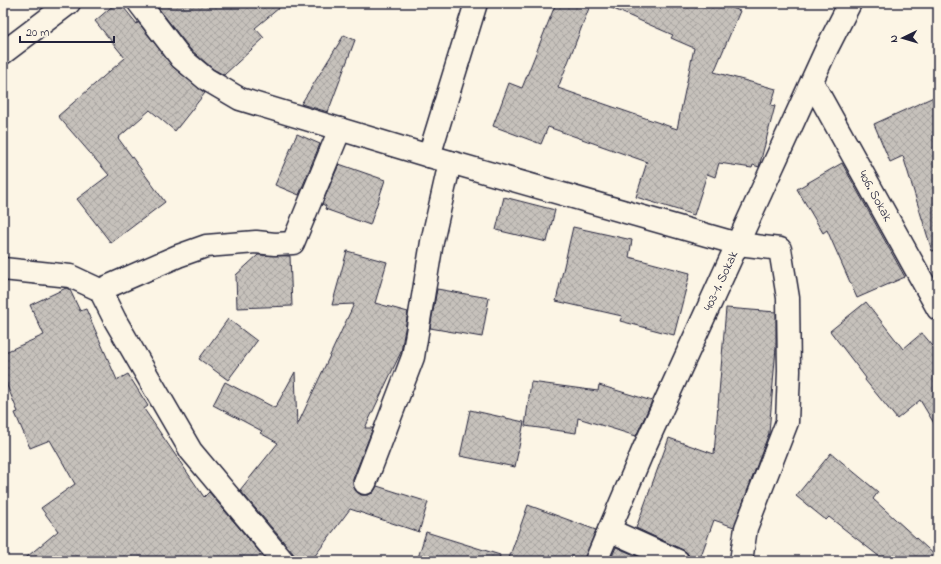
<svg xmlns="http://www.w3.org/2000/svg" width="941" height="564" viewBox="0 0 941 564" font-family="'Indie Flower',sans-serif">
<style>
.building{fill:url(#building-cross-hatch);stroke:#22223b}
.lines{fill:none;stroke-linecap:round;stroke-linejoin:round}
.street-casing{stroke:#22223b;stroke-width:25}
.secondary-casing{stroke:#22223b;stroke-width:25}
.street{stroke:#fcf5e5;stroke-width:22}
.secondary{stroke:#fcf5e5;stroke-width:22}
.labels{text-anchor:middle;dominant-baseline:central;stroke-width:3;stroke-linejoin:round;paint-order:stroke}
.street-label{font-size:13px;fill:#22223b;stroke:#fcf5e5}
</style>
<defs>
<pattern id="building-cross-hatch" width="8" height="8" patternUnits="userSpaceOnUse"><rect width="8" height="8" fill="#c6c1bb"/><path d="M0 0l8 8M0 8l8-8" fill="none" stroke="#aaa6a2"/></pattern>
</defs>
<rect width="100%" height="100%" fill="#fcf5e5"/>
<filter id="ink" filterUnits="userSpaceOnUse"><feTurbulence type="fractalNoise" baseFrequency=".025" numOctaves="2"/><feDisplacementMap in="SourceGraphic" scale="8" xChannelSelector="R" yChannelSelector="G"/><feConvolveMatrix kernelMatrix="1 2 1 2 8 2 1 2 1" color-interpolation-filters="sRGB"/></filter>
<g filter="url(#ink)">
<!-- building -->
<g class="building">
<path d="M116 3H120L137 24 138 22 173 67 205 93 175 131 150 110 118 138 165 202 111 243 77 199 109 175 58 116 125 58 95 21Z"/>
<path d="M157 3H285L255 28 264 38 224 75 213 69 190 49 156 5Z"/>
<path d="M556 3H591L558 88 677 129 694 48 671 38 673 35 600 3H721L740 11 714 72 776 89 771 105 775 106 759 167 753 165 752 168 719 163 715 177 707 174 694 215 636 197 647 162 548 127 541 144 493 126 509 83 522 88Z"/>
<path d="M344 35 355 40 328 112 301 104Z"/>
<path d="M938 95V250L932 251 903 156 890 162 874 124Z"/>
<path d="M297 134 320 144 299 195 275 185Z"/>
<path d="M842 163 905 277 857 298 827 230 823 233 797 189Z"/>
<path d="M339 164 385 180 370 225 325 209 326 206 322 204Z"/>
<path d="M504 197 555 210 547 242 496 230Z"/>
<path d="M573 227 632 240 629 257 690 273 674 335 620 321 622 316 556 301Z"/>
<path d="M347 251 387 262 375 303 408 312 401 352 365 428H373L353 479V485L356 491 361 495H367L373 493 377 486 428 502 419 532 350 509 311 561H295L293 553 240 490 278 443 260 433 262 431 213 405 225 382 275 408 295 372 297 426 354 304 332 305Z"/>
<path d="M258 255 290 256 292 306 237 308 236 275Z"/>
<path d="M66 288 70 290 80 311 86 309 117 380 128 374 148 406 144 409 204 497 209 492 267 561H22L58 531 41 508 75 484 50 440 30 448 15 413 18 412 3 376V353L44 335 30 305Z"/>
<path d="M437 289 489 298 482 337 430 328Z"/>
<path d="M866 302 903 349 922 333 938 352V430L920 400 897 419 865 380 866 378 830 331Z"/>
<path d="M726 308 776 312V347L769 433 734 527 714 520 699 561H690L688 554 683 550 636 528 669 438 714 454Z"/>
<path d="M228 319 257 341 228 380 199 359Z"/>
<path d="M531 382 598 391 599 385 652 401 636 436 578 418 576 433 525 426Z"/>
<path d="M470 410 524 422 515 467 460 456Z"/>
<path d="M831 453 878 492 873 499 938 558V561H885L829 517 826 520 796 496Z"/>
<path d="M528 505 596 530 584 561H508Z"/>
<path d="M426 532 500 555 499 561H417Z"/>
<path d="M616 547 648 561H610Z"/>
</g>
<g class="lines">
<!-- street casing -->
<g class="street-casing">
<g id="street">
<path d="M139 3 181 58 206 79 240 99 429 156 738 244 780 249 788 298 789 371 787 422 746 528 741 561"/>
<path d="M812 82 938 309"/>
<path d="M429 156 476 3"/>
<path d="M3 269 70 276 100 290 115 320 191 451 283 561"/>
<path d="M100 290 178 256 206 246 256 242 275 244 293 243 340 129"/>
<path d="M365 483 413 357 432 242 450 162"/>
<path d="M609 530 678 561"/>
<path d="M596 561 645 446 826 50 850 3"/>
</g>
</g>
<!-- secondary casing -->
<g class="secondary-casing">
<path id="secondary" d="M3 53 69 3"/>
</g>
<!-- street -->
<use href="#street" class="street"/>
<!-- secondary -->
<use href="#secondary" class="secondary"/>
</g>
</g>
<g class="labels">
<!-- street labels -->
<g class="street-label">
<text transform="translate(875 196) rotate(61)">406. Sokak</text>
<text transform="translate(721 281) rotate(-65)">403-1. Sokak</text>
</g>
</g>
<!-- margin -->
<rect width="941" height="564" fill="none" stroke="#fcf5e5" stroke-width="16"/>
<rect x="8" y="8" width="925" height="548" fill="none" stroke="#22223b" stroke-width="1.5" filter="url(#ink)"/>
<!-- north arrow -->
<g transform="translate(903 38) rotate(265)" stroke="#fcf5e5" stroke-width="3" paint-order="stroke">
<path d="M0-3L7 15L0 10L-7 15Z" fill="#22223b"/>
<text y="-6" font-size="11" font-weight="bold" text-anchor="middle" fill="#22223b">N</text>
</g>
<!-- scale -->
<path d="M20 36v6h94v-6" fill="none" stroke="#22223b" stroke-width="2"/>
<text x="26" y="36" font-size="12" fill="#22223b" stroke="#fcf5e5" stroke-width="3" paint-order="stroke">20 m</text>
</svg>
